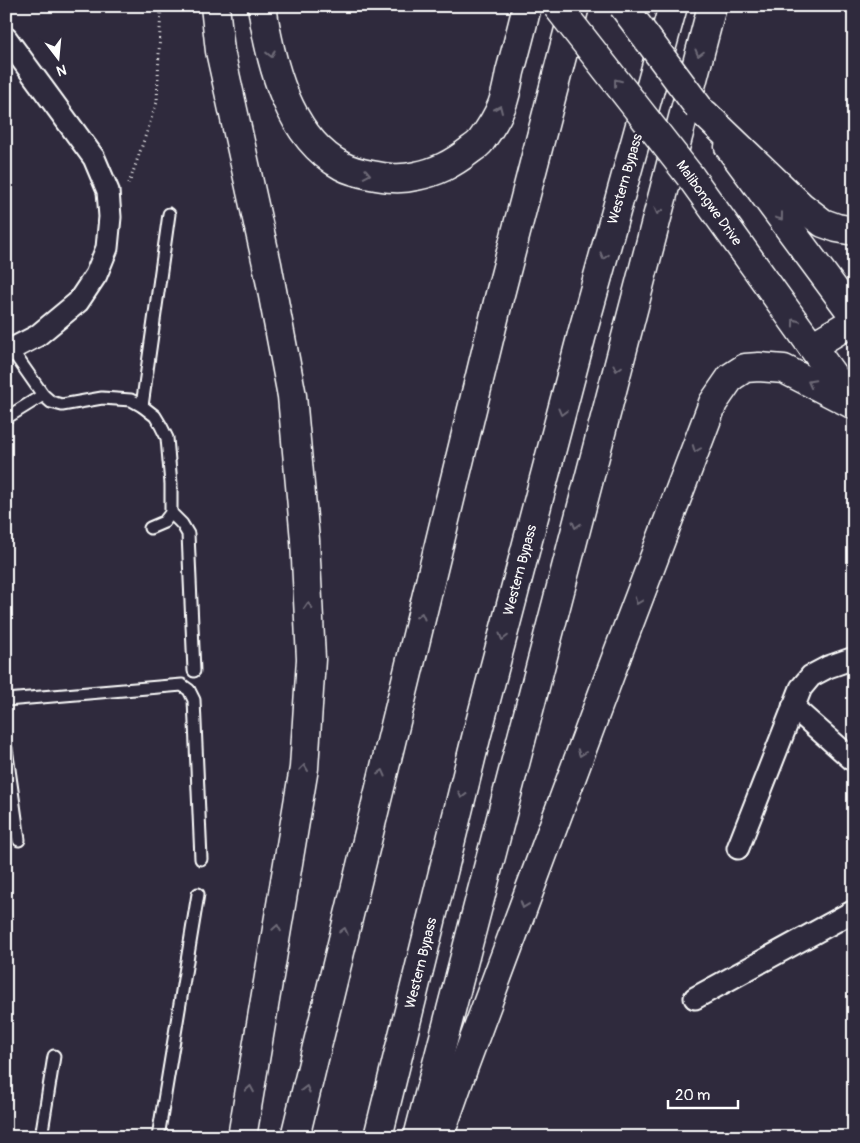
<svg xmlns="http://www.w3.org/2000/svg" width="860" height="1143" viewBox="0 0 860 1143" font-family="Pangolin,sans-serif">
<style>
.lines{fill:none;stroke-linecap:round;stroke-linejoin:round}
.lane-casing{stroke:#fff;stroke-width:15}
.street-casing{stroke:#fff;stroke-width:25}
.secondary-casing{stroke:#fff;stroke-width:31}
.highway-casing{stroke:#fff;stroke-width:31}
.path{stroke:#fff;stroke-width:3;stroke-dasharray:1 4;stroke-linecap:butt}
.lane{stroke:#2f2a3d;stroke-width:11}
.street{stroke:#2f2a3d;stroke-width:21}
.secondary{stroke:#2f2a3d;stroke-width:28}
.highway{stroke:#2f2a3d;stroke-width:28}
.secondary-bridge-casing{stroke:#fff;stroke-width:31;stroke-linecap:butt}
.secondary-bridge{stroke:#2f2a3d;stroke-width:28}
.oneway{stroke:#6d6a77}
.labels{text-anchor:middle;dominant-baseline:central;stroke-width:4.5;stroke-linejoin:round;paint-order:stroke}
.street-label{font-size:14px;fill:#fff;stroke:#2f2a3d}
</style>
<rect width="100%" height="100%" fill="#2f2a3d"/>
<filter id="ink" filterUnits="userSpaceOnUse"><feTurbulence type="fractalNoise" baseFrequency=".02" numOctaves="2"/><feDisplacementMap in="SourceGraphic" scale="10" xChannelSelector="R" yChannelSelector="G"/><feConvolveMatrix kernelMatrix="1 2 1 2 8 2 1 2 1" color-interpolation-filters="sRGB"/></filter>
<g filter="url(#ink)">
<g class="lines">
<!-- lane casing -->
<g class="lane-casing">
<g id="lane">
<path d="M11 349 43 395 51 402 62 405 102 398 131 400 142 406 155 416 161 426 167 438 171 484V513L164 522 150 528"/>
<path d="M142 406 169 214"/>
<path d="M6 418 43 395"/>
<path d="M171 513 182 524 188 534 194 671"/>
<path d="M6 700 182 685 189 690 194 700 201 859"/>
<path d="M6 748 19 840"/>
<path d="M41 1137 54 1056"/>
<path d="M158 1137 198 894"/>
</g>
</g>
<!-- street casing -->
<g class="street-casing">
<g id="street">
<path d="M6 38 94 158 108 191 110 217 107 248 96 275 78 302 37 336 6 352"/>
<path d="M793 707 854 761"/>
<path d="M738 848 801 688 811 676 828 667 854 658"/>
<path d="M695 998 854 911"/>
</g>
</g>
<!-- secondary casing -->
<g class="secondary-casing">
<g id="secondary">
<path d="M729 147 854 316"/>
<path d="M690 176 854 405"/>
</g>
</g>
<!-- highway casing -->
<g class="highway-casing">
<g id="highway">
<path d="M215 6 220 51 267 264 292 396 305 540 311 659 304 768 242 1137"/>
<path d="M262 6C270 62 288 137 342 166 351 171 361 173 371 175 386 178 400 180 416 176 437 172 452 164 469 151 473 148 478 145 481 141 489 130 497 118 502 105 506 95 508 83 510 72 516 50 522 28 527 6"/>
<path d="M705 114 801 206 823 223 837 228 854 231"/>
<path d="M812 346 854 321"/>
<path d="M295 1137 499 298 575 6"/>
<path d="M378 1137 476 738 582 334 673 6"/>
<path d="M418 1137 712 6"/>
<path d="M439 1137 464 1066 619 650 713 403 731 377 745 368 759 367 784 369 854 405"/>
</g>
</g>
<!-- path -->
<path class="path" d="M128 184 131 178 157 102 161 6"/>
<!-- lane -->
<use href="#lane" class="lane"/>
<!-- street -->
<use href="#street" class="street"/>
<!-- secondary -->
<use href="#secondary" class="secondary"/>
<!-- highway -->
<use href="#highway" class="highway"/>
<!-- secondary-bridge casing -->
<g class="secondary-bridge-casing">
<g id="secondary-bridge">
<path d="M557 6 690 176"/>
<path d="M623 6 699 108"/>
</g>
</g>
<!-- secondary-bridge -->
<use href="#secondary-bridge" class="secondary-bridge"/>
</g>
<!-- one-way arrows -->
<defs><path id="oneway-chevron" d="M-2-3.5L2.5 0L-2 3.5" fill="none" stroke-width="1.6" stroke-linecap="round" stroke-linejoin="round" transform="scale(1.25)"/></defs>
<g class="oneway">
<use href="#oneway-chevron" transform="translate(699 53) rotate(105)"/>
<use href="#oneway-chevron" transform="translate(271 54) rotate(76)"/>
<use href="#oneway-chevron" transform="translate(617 82) rotate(-128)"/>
<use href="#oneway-chevron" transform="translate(499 109) rotate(-66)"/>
<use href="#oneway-chevron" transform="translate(367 174) rotate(11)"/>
<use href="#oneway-chevron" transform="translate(658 211) rotate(105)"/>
<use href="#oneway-chevron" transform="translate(780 217) rotate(53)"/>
<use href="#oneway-chevron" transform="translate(604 256) rotate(106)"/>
<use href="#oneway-chevron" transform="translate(795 322) rotate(-126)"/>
<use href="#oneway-chevron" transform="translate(617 368) rotate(105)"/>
<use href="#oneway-chevron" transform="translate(811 383) rotate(-152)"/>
<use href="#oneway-chevron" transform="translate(562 412) rotate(105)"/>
<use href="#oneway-chevron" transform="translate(696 449) rotate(111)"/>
<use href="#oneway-chevron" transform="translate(576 525) rotate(105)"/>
<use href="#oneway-chevron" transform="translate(638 601) rotate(111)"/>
<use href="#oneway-chevron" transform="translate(308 606) rotate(-93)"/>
<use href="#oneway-chevron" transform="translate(421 616) rotate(-76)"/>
<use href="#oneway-chevron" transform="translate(503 637) rotate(105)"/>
<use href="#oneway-chevron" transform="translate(581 753) rotate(110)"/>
<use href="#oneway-chevron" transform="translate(304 768) rotate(-83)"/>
<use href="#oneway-chevron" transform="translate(382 773) rotate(-76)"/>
<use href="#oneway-chevron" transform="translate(462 795) rotate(104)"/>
<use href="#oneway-chevron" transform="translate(524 905) rotate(110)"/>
<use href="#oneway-chevron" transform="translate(277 928) rotate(-80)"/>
<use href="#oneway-chevron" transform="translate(344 931) rotate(-76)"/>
<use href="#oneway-chevron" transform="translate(250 1089) rotate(-80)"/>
<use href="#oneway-chevron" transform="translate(306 1089) rotate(-76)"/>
</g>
</g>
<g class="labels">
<!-- street labels -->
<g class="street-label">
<text transform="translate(625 179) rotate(-74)">Western Bypass</text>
<text transform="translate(709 203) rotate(54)">Malibongwe Drive</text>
<text transform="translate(520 570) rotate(-75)">Western Bypass</text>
<text transform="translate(421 963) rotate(-76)">Western Bypass</text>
</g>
</g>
<!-- margin -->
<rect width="860" height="1143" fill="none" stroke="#2f2a3d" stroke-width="25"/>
<rect x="12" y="12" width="835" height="1118" fill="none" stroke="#fff" stroke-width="2" filter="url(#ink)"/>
<!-- north arrow -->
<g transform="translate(58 58) rotate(164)" stroke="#2f2a3d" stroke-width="4" paint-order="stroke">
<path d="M0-4L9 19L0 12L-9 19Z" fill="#ffffff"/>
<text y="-8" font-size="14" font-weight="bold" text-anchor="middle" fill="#ffffff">N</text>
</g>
<!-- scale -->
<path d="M668 1100v8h70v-8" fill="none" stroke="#ffffff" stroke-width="2.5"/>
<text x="675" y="1100" font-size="15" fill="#ffffff" stroke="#2f2a3d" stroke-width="4" paint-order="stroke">20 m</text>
</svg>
